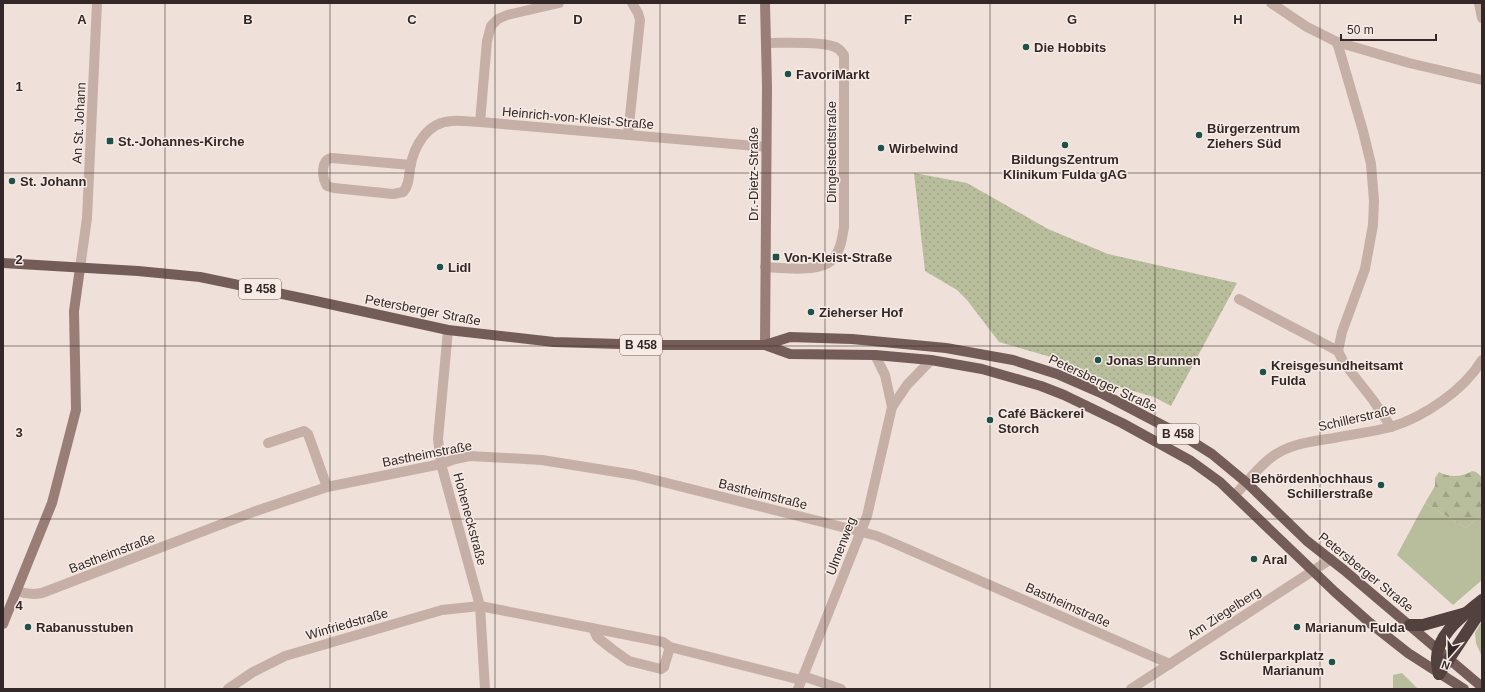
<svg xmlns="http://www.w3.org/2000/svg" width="1485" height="692" viewBox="0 0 1485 692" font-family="Arial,sans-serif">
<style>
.grass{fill:#b8bd9b}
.forest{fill:url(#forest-firs)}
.park{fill:url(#park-dots)}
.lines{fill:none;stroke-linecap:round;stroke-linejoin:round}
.street{stroke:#c6afa6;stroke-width:10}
.secondary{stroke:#997e78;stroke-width:10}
.primary{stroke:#745d59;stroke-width:10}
.highway{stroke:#53413e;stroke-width:12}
.grid{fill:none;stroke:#332827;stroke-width:1;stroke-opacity:0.55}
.poi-dot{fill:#1f514b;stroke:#f7ece5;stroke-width:1.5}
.labels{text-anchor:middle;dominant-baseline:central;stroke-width:3;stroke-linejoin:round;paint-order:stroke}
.shield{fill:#f7ece5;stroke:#6e6360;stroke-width:1}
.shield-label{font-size:12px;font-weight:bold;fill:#332827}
.poi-label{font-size:13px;font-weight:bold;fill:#332827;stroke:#f7ece5;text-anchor:start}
.street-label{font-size:13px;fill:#332827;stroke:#f7ece5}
.grid-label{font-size:13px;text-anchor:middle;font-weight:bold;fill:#332827;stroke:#f7ece5;stroke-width:3;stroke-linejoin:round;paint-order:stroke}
</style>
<defs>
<pattern id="forest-firs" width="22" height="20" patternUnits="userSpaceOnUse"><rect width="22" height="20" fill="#b8bd9b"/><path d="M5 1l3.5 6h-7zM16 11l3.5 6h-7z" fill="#9fa286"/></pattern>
<pattern id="park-dots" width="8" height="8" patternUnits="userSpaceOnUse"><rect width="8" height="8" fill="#b8bd9b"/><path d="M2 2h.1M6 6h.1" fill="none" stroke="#9fa286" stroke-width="1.8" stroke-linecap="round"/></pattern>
</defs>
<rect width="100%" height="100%" fill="#efe1d9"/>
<!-- grass -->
<g class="grass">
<path d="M1425 503 1466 528 1479 517H1482V580L1453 605 1397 555Z"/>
<path d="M1482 621V657L1476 643 1475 633Z"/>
<path d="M1402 673 1418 689H1393V675Z"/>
</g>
<!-- forest -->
<path class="forest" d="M1472 471 1476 472 1482 477V517H1479L1466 528 1425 503 1435 486V478L1439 472C1450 478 1462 477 1472 471Z"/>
<!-- park -->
<path class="park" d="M914 173 967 183 1048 229 1108 254 1237 283 1171 406 1154 397 1116 386 1058 359 999 342 967 300 957 290 925 271Z"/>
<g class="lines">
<!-- street -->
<g class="street">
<path d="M1271 3 1307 27 1337 42 1409 63 1482 80"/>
<path d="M1479 3 1482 18"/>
<path d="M1337 42 1363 131 1371 164 1374 201 1373 225 1365 269 1342 332 1338 351"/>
<path d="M480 122 487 41 491 26 498 19 507 15 559 3"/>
<path d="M628 135 640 20 638 13 632 3"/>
<path d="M411 165 332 158C320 159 322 178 327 186L334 188 393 194 403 192C409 186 409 176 410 168 414 146 427 122 452 121 461 120 471 122 480 122L766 147"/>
<path d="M765 267C783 268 820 273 833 259 841 250 842 238 844 227V55C841 51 838 47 832 46 818 41 783 43 766 43"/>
<path d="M80 268 87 218 97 3"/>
<path d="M1239 299 1338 351 1344 363 1373 400 1391 427"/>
<path d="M448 330 438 439 441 464 480 606 485 689"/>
<path d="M875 355 885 375 892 407"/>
<path d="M268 443 304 431 308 434 327 487"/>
<path d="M1235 495C1246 483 1264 460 1278 453 1295 443 1315 441 1334 438 1353 434 1372 432 1391 427 1424 417 1464 390 1482 360"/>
<path d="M17 591C26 594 33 595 42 593L256 511 327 487 441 464 455 459 470 456 542 460 635 475 862 532 877 536 896 544 1170 664"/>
<path d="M670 647 801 680"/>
<path d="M803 676 841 689"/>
<path d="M228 689 253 672 285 656 442 610 480 606 663 642 670 647 664 667 661 669 629 661 612 649 597 637 593 628"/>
<path d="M798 689 867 516 892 407 907 385 931 360"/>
<path d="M1131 689 1331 559"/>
</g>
<!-- secondary -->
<g class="secondary">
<path d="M765 3 767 87 765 345"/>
<path d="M3 624 52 503 76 410 74 311 80 268"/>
</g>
<!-- primary -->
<g class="primary">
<path d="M3 263 138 271 200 277 311 300 448 330 554 342 652 345H765L790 337 852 339 946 348 1013 360 1057 374 1103 394 1185 437 1212 454 1247 483 1307 541 1344 570 1482 687"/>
<path d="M765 345 790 354 875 355 931 360 982 369 1041 386 1064 395 1122 423 1191 461 1220 482 1335 592 1370 623 1408 653 1464 689"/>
</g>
<!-- highway -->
<g class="highway">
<path d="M1410 625H1423L1466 613"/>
<path d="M1439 674C1438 670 1437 665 1437 661 1435 635 1464 615 1482 600"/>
<path d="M1439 674 1482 609"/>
</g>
</g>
<!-- grid -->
<path class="grid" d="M165 3V689M330 3V689M495 3V689M660 3V689M825 3V689M990 3V689M1155 3V689M1320 3V689M3 173H1482M3 346H1482M3 519H1482"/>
<!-- markers -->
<g class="poi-dot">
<circle cx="1026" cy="47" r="4"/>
<circle cx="788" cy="74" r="4"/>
<circle cx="1199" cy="135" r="4"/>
<rect x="106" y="137" width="8" height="8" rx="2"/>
<circle cx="1065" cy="145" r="4"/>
<circle cx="881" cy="148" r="4"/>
<circle cx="12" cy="181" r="4"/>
<rect x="772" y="253" width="8" height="8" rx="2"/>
<circle cx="440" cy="267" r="4"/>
<circle cx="811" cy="312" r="4"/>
<circle cx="1098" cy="360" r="4"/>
<circle cx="1263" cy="372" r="4"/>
<circle cx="990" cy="420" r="4"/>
<circle cx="1381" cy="485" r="4"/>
<circle cx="1254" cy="559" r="4"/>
<circle cx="28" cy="627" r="4"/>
<circle cx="1297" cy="627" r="4"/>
<circle cx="1332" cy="662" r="4"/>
</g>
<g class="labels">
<!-- shield labels -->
<g class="shield">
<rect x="239" y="279" width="42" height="20" rx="3"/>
<rect x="620" y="335" width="42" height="20" rx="3"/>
<rect x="1157" y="424" width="42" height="20" rx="3"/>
</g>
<g class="shield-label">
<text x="260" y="289">B 458</text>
<text x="641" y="345">B 458</text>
<text x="1178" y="434">B 458</text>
</g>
<!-- poi labels -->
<g class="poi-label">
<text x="1034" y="47">Die Hobbits</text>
<text x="796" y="74">FavoriMarkt</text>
<text x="1207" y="128">Bürgerzentrum<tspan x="1207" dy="15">Ziehers Süd</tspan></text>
<text x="118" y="141">St.-Johannes-Kirche</text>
<text x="889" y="148">Wirbelwind</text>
<text x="1065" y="159" text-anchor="middle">BildungsZentrum<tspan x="1065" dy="15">Klinikum Fulda gAG</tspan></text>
<text x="20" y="181">St. Johann</text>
<text x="784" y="257">Von-Kleist-Straße</text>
<text x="448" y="267">Lidl</text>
<text x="819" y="312">Zieherser Hof</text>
<text x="1106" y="360">Jonas Brunnen</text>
<text x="1271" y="365">Kreisgesundheitsamt<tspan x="1271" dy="15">Fulda</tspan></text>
<text x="998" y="413">Café Bäckerei<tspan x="998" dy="15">Storch</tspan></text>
<text x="1373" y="478" text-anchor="end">Behördenhochhaus<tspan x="1373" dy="15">Schillerstraße</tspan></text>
<text x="1262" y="559">Aral</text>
<text x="36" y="627">Rabanusstuben</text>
<text x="1305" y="627">Marianum Fulda</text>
<text x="1324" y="655" text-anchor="end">Schülerparkplatz<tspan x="1324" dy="15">Marianum</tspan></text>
</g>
<!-- street labels -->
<g class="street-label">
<text transform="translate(578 118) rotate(5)">Heinrich-von-Kleist-Straße</text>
<text transform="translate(79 123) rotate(-87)">An St. Johann</text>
<text transform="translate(831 152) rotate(-90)">Dingelstedtstraße</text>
<text transform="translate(753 174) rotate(-90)">Dr.-Dietz-Straße</text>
<text transform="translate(423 310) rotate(11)">Petersberger Straße</text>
<text transform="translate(1103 383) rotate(25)">Petersberger Straße</text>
<text transform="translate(1357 418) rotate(-13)">Schillerstraße</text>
<text transform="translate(427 454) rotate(-11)">Bastheimstraße</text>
<text transform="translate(763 494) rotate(14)">Bastheimstraße</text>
<text transform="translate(470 519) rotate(75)">Hoheneckstraße</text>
<text transform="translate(841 546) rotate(-69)">Ulmenweg</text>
<text transform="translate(112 553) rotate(-21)">Bastheimstraße</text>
<text transform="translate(1366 572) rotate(39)">Petersberger Straße</text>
<text transform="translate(1068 605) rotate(24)">Bastheimstraße</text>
<text transform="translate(1224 613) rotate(-33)">Am Ziegelberg</text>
<text transform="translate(347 624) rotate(-16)">Winfriedstraße</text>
</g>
</g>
<g class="grid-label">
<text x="82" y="24">A</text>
<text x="248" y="24">B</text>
<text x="412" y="24">C</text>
<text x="578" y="24">D</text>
<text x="742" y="24">E</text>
<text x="908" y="24">F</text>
<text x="1072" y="24">G</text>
<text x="1238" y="24">H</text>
<text x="19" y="91">1</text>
<text x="19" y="264">2</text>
<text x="19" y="437">3</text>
<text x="19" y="610">4</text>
</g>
<!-- border -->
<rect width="1485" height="692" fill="none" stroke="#332827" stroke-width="8"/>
<!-- north arrow -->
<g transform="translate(1449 656) rotate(200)" stroke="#f7ece5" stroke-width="3" paint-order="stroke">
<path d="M0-3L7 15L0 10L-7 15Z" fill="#332827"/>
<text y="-6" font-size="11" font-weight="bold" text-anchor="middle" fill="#332827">N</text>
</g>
<!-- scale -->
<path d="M1341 34v6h95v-6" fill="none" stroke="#332827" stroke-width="2"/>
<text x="1347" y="34" font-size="12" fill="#332827" stroke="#f7ece5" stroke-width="3" paint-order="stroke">50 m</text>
</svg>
